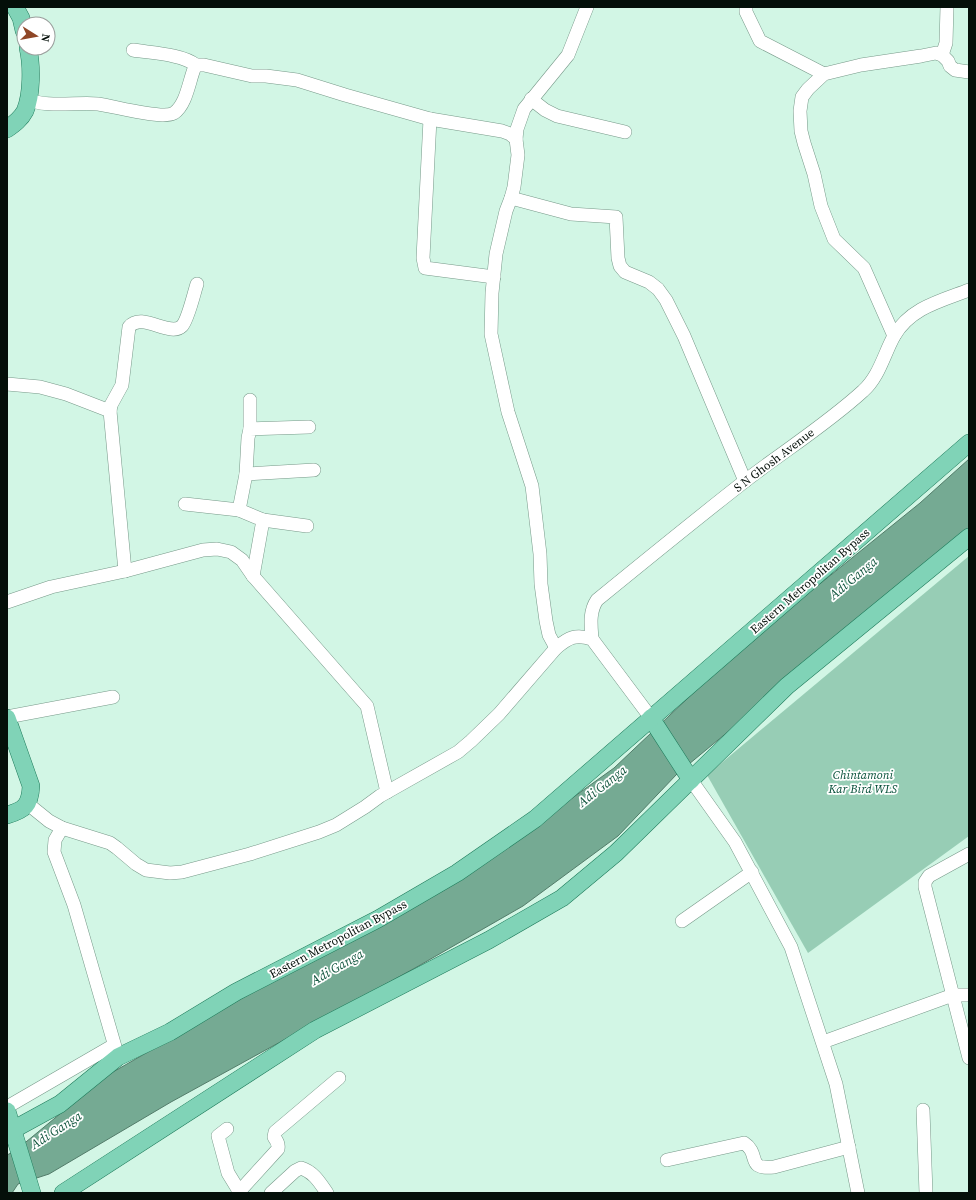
<svg xmlns="http://www.w3.org/2000/svg" width="976" height="1200" viewBox="0 0 976 1200" font-family="'Source Serif 4',serif">
<style>
.green{fill:#97cdb5}
.water{fill:#75aa93;stroke:#537c6a}
.lines{fill:none;stroke-linecap:round;stroke-linejoin:round}
.minor-casing{stroke:#779989;stroke-width:14}
.major-casing{stroke:#1e7b5b;stroke-width:18}
.minor{stroke:#fff;stroke-width:13}
.major{stroke:#80d3b7;stroke-width:17}
.labels{text-anchor:middle;dominant-baseline:central;stroke-width:3.5;stroke-linejoin:round;paint-order:stroke}
.street-label{font-size:12px;fill:#040f09;stroke:#fff}
.park-label{font-size:12px;font-style:italic;fill:#044e37;stroke:#fff}
.water-label{font-size:13px;font-style:italic;fill:#155841;stroke:#fff}
</style>
<rect width="100%" height="100%" fill="#d2f6e5"/>
<!-- green -->
<path class="green" d="M969 556V836L808 953 707 775Z"/>
<!-- water -->
<path class="water" d="M969 459V532L677 774 618 836 523 906 415 968 171 1102 49 1174 18 1184 12 1193H7V1155L15 1151 106 1076 251 993 444 890 614 768 743 646 920 503Z"/>
<g class="lines">
<!-- minor casing -->
<g class="minor-casing">
<g id="minor">
<path d="M746 7V12L760 41 824 74"/>
<path d="M133 50C151 53 182 54 196 65"/>
<path d="M942 55 946 43 947 7"/>
<path d="M28 99C44 108 78 102 98 104 114 106 162 120 174 113 186 105 189 82 194 69L196 65H204L252 76H266L297 80 345 95 430 119 502 131 510 134 516 139 518 155 514 187 511 198 506 211 496 254 492 293 491 334 508 412 532 486 540 554 541 584 546 621 549 635 556 648"/>
<path d="M531 99 545 110 557 116 625 132"/>
<path d="M430 119 423 258 425 268 494 277"/>
<path d="M516 139 517 129 524 109 568 55 587 7"/>
<path d="M511 198 571 214 616 217 618 258 620 266 625 272 649 282 658 289 666 300 684 336 745 481"/>
<path d="M894 336 864 268 834 239 821 206 814 174 804 143 801 131 800 111 802 97 808 89 824 74 861 65 921 56 936 53 942 55 948 61 950 66 955 70 969 72"/>
<path d="M7 384 40 387 66 394 110 411"/>
<path d="M250 400V429"/>
<path d="M246 474 314 470"/>
<path d="M185 504 239 510 263 520 253 576"/>
<path d="M239 510 246 474 248 438 250 429 309 427"/>
<path d="M263 520 307 526"/>
<path d="M125 571 110 411 111 405 122 385 129 327C142 311 170 338 182 326 188 320 194 293 197 284"/>
<path d="M7 602 51 587 125 571 203 550 217 549 231 552 242 560 253 576 367 706 387 792"/>
<path d="M592 639C591 625 589 612 597 600 646 560 695 520 745 481 784 451 827 424 863 391 879 377 884 354 894 336 910 308 940 301 969 290"/>
<path d="M7 717 113 697"/>
<path d="M691 780 735 842 791 947 836 1084 858 1193"/>
<path d="M28 804 49 821 62 828 110 843 117 848 136 864 146 870 170 873 182 872 250 854 319 832 336 825 365 807 380 796 458 752 471 741 499 714 556 648C569 637 576 634 592 639L651 718"/>
<path d="M62 828 55 840 54 852 74 905 118 1057"/>
<path d="M969 854 929 876 925 882V887L969 1058"/>
<path d="M682 921 752 872"/>
<path d="M823 1042 953 995H969"/>
<path d="M7 1107 114 1045"/>
<path d="M923 1110 926 1193"/>
<path d="M227 1129 218 1136 228 1173 239 1191"/>
<path d="M667 1160 744 1143C761 1154 745 1170 774 1167L849 1147"/>
<path d="M238 1193 278 1149C279 1144 277 1141 274 1137L275 1132 339 1078"/>
<path d="M271 1193 295 1171 301 1168C314 1172 320 1183 327 1193"/>
</g>
</g>
<!-- major casing -->
<g class="major-casing">
<g id="major">
<path d="M15 7 21 18 24 31"/>
<path d="M7 129C14 124 21 119 25 111 32 95 32 65 28 48"/>
<path d="M7 718 31 786C30 805 25 810 7 815"/>
<path d="M651 718 691 780"/>
<path d="M7 1111 32 1193"/>
<path d="M7 1133 60 1104 118 1057 170 1032 236 992 378 919 457 873 535 819 969 443"/>
<path d="M63 1193 315 1030 489 940 562 898 616 853 787 686 969 537"/>
</g>
</g>
<!-- minor -->
<use href="#minor" class="minor"/>
<!-- major -->
<use href="#major" class="major"/>
</g>
<g class="labels">
<!-- street labels -->
<g class="street-label">
<text transform="translate(774 460) rotate(-37)">S N Ghosh Avenue</text>
<text transform="translate(810 581) rotate(-41)">Eastern Metropolitan Bypass</text>
<text transform="translate(338 939) rotate(-28)">Eastern Metropolitan Bypass</text>
</g>
<!-- park labels -->
<g class="park-label">
<text x="863" y="775">Chintamoni<tspan x="863" dy="14">Kar Bird WLS</tspan></text>
</g>
<!-- water labels -->
<g class="water-label">
<text transform="translate(853 578) rotate(-40)">Adi Ganga</text>
<text transform="translate(602 786) rotate(-38)">Adi Ganga</text>
<text transform="translate(337 967) rotate(-30)">Adi Ganga</text>
<text transform="translate(56 1130) rotate(-33)">Adi Ganga</text>
</g>
</g>
<!-- border -->
<rect width="976" height="1200" fill="none" stroke="#040f09" stroke-width="16"/>
<!-- north arrow -->
<g transform="translate(36 36) rotate(101)"><circle r="19" fill="#ffffff" stroke="#9b9f9d"/>
<path d="M0-3L7 15L0 10L-7 15Z" fill="#8f4626"/>
<text y="-6" font-size="11" font-weight="bold" text-anchor="middle" fill="#040f09">N</text>
</g>
</svg>
